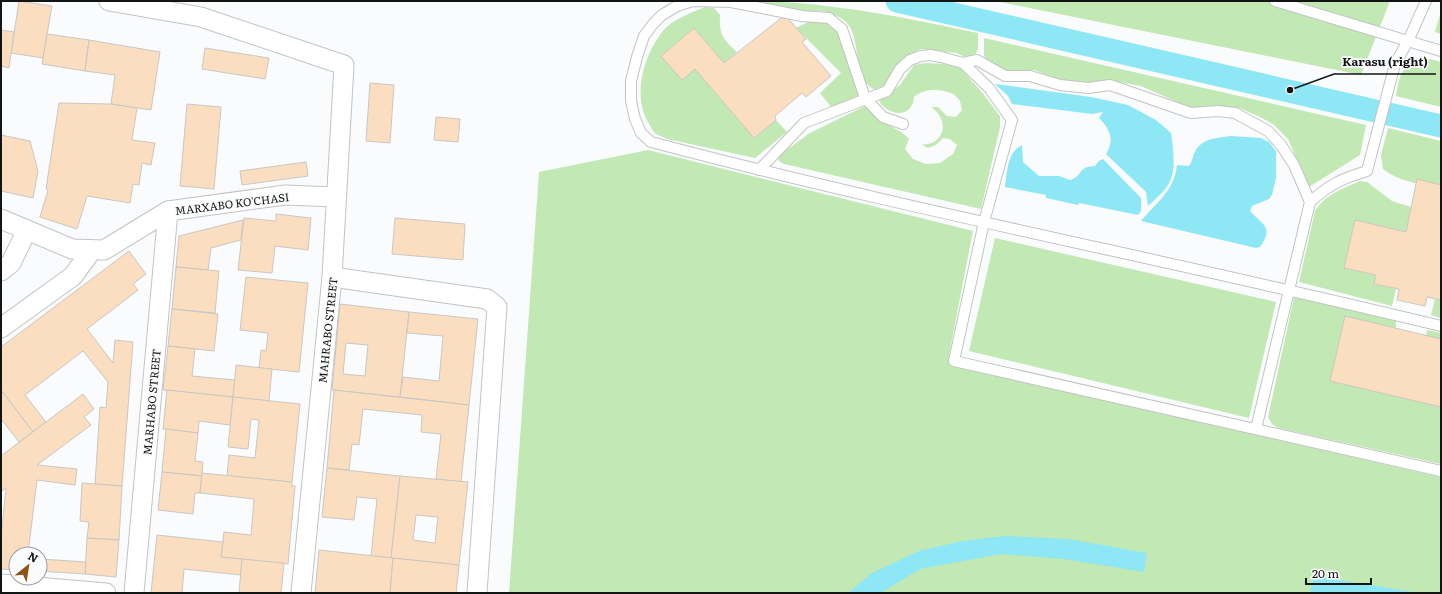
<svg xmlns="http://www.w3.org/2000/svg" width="1442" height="594" viewBox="0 0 1442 594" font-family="Literata,serif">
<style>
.green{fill:#c2e8b4}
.water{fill:#8ee7f5}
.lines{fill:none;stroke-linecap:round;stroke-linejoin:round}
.canal{stroke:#8ee7f5;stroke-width:23}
.building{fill:#fbdebf;stroke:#c9c7c5;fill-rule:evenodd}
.lane-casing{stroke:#c2c3c5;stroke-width:12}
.street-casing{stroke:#c2c3c5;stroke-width:21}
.lane{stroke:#fff;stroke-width:10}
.street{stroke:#fff;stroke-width:19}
.labels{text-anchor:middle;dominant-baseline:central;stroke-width:3.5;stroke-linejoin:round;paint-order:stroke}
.street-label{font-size:11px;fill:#131414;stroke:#fafbfd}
.leader{fill:none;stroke:#131414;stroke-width:1.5}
.callout-dot{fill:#131414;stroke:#fafbfd;stroke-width:1.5}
.callout-label{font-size:12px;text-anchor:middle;font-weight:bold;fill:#131414;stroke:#fafbfd;stroke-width:3.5;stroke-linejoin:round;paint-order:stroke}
</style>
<rect width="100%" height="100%" fill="#fafbfd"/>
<!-- green -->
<g class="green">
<path d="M748 1C825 1 903 17 978 33V49L974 57 968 59 957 53 920 49 908 56 888 84 878 91C850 82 863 38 846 22 838 15 824 10 814 11 810 11 806 12 802 12 784 9 766 5 748 1Z"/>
<path d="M995 1H1390L1361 75Z"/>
<path d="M705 7 714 8 720 15C719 35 723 39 737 52L724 63 694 28 661 56 695 69 754 138 776 120 787 132 755 158 667 139C664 137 659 136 656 134 653 132 651 127 649 124 632 96 643 57 662 32 672 19 691 13 705 7Z"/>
<path d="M1441 11V34L1435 32Z"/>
<path d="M812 20 826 23 840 32 860 89 859 95 832 108 820 93 841 73 796 28Z"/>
<path d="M984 38 1366 125 1360 155 1309 187 1288 139 1273 124 1258 116 1239 108 1197 109 1186 106 1141 86 1113 81 1090 85 1059 80 1034 70 1020 73 1004 71 991 64 984 56Z"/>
<path d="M1430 59 1441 62V107L1396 96C1400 70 1403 63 1430 59Z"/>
<path d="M926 63 944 64 960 68 981 91 1000 116V127L981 209 784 164 779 161 778 156 810 133 867 105C879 128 895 123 909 139L905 149 913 159 926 164 940 163 953 154 957 145 950 139 943 138 936 145 928 148 922 145C925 144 931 144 934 142 949 132 943 115 931 107H938L947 116 956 117 962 110 960 101 954 94C938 89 928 87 914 97 913 118 889 117 879 101L900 85 914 65Z"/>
<path d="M1388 128 1441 141V189C1422 184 1399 182 1383 169L1381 155Z"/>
<path d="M648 150 973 231 949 355V362L955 366 1441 477V593H509L539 172Z"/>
<path d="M1360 181 1367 182 1392 201 1411 207 1406 232 1355 220 1344 268 1376 275 1374 284 1396 289 1392 306 1299 282 1315 211C1326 194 1342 189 1360 181Z"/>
<path d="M995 238 1276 302 1249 418 969 351Z"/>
<path d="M1300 297 1396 321V328L1345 316 1330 381 1441 407V464L1278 428 1272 424 1268 417 1293 302 1294 298Z"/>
<path d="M1435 299 1441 300V318L1431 315Z"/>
<path d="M1427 330 1441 333V339L1426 336Z"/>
</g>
<!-- water -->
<g class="water">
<path d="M995 84 1091 97 1128 105 1156 120 1171 133C1173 148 1177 172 1168 185 1163 193 1155 199 1148 206L1146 192 1106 154C1115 140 1110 129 1099 118L1103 112 1092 114 1012 104 1008 96Z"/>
<path d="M1231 136 1261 138 1269 142 1276 151V178L1272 195 1269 199 1252 206 1250 211C1263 225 1274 227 1260 247L1256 248 1141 221C1157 202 1174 191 1177 165L1189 166C1193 161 1192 157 1195 152 1201 138 1218 138 1231 136Z"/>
<path d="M1022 145 1023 162 1039 176H1059L1070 180C1084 176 1076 167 1095 166L1099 161 1103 159 1141 198V211L1138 215 1079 203 1078 205 1046 198V195L1005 187C1007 173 1007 152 1022 145Z"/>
<path d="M1005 536 1068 539 1147 553 1144 572 1064 559 1001 554 920 569 881 593H848L872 573 919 551 962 541Z"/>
<path d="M1314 576 1420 593H1310Z"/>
</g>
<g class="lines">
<!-- canal -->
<path class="canal" d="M897 1 1441 126"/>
</g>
<!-- building -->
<g class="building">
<path d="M19 1 52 6 43 58 11 53Z"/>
<path d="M785 15 806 39 802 42 831 76 806 97 802 93 775 116 776 120 754 138 695 69 682 80 661 56 694 28 724 63Z"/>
<path d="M1 30 14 32 9 68 1 66Z"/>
<path d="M47 34 89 40 85 71 42 64Z"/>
<path d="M89 40 160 52 151 110 111 104 115 75 85 71Z"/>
<path d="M205 48 269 58 265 79 202 69Z"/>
<path d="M370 83 394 85 390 143 366 141Z"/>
<path d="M59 103 111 104 137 108 132 140 155 143 151 165 142 163 139 185 133 184 130 203 87 196 77 229 40 217 48 190 46 189Z"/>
<path d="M187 104 221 107 214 189 180 186Z"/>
<path d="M436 117 460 119 458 142 434 140Z"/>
<path d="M1 135 30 141 38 171 33 198 1 191Z"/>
<path d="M306 162 308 176 242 185 240 171Z"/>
<path d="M1417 179 1441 185V300L1427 297 1425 306 1397 300 1399 289 1374 284 1376 275 1344 268 1355 220 1406 232Z"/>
<path d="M276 214 311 218 308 250 275 246 272 273 238 270 244 218 276 221Z"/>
<path d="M395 218 465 224 463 260 392 254Z"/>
<path d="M243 220 241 240 211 248 208 270 176 267 179 236Z"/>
<path d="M129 251 146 274 133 284 138 290 87 329 113 363 115 340 133 342 122 486 95 484 100 407 106 408 108 382 83 351 25 395 46 422 33 432 1 390V347Z"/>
<path d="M176 267 219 271 215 313 172 309Z"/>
<path d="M246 277 308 283 299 372 259 368 261 350 266 351 268 333 240 330Z"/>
<path d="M340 304 409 312 400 397 332 390ZM346 343 368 345 365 376 343 374Z"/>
<path d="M172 309 218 314 214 351 168 346Z"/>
<path d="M409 312 478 319 469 405 400 397 403 377 439 381 443 336 407 333Z"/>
<path d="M1345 316 1441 339V407L1330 381Z"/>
<path d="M168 346 195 349 192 376 235 380 233 397 163 390Z"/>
<path d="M236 365 272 369 269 401 233 397Z"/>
<path d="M1 390 33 432 19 442 1 419Z"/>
<path d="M167 390 233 397 230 425 199 421 198 433 163 429Z"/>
<path d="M334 390 469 405 461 482 436 479 441 434 421 432 422 415 363 409 359 445 352 444 349 470 327 468Z"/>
<path d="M83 394 94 409 84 417 91 425 37 465 77 469 75 485 37 480 28 554H16V570L1 569V538L6 488 1 492V456Z"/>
<path d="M233 397 300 404 292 482 227 476 229 455 255 458 259 420 251 419 248 449 228 447Z"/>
<path d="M166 429 198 433 195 461 203 462 202 476 162 472Z"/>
<path d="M327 468 400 476 391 558 371 556 377 499 357 497 354 520 322 517Z"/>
<path d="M162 472 202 476 200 493H195L193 514 158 510Z"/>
<path d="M202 473 292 482V486H295L288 564 221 557 224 532 251 535 254 499 200 493Z"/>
<path d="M400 476 468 482 459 565 391 558ZM416 515 438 517 435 543 413 540Z"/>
<path d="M82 483 122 486 119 540 87 538 89 522 80 521Z"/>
<path d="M157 535 223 542 221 557 242 559 241 575 184 569 182 593H151Z"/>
<path d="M87 538 119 540 116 577 85 574Z"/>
<path d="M319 550 393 558 390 593H315Z"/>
<path d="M393 558 459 565 456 593H390Z"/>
<path d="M41 559 86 562 85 574 40 571Z"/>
<path d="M242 559 284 563 281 593H239Z"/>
</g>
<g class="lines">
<!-- lane casing -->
<g class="lane-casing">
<g id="lane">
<path d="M1275 1 1441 51"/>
<path d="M963 63 977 60 1005 76H1030L1060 85 1088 88 1110 85 1191 113 1218 111 1235 113 1268 131 1281 145 1294 165 1310 202"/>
<path d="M903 124 883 117 865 98 842 29 829 18 802 16 731 2 693 1 677 6 662 15 653 24 644 36 637 57 631 81V101L635 119 641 133 651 142C912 211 1178 262 1441 326"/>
<path d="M759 170 804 123 887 91 900 69 910 60 921 56 930 55 941 57 963 63 989 88 1012 120 984 222 954 361 1441 471"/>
<path d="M1256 429 1310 202C1330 184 1341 179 1367 171L1395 64 1408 41 1426 1"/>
</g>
</g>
<!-- street casing -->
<g class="street-casing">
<g id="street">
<path d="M109 1 201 17 344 65 332 277 301 593"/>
<path d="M1 219 72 249 104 250 168 211 285 195 336 197"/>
<path d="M1 271 11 263 27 230"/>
<path d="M332 277 487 299 497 307 477 593"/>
<path d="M1 328 73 276 92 250"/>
<path d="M1 584 106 593"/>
<path d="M134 593 168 211"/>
</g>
</g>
<!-- lane -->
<use href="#lane" class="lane"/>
<!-- street -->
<use href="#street" class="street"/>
</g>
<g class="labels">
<!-- street labels -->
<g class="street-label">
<text transform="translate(232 203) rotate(-7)">MARXABO KO'CHASI</text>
<text transform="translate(327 330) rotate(-84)">MAHRABO STREET</text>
<text transform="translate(151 402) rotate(-85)">MARHABO STREET</text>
</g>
</g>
<!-- callouts -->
<path class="leader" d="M1290 90L1334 74H1436"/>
<circle class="callout-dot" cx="1290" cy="90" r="4"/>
<g class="callout-label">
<text x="1385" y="66">Karasu (right)</text>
</g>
<!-- border -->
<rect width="1442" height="594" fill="none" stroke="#131414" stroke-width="4"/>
<!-- north arrow -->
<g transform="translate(28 566) rotate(30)"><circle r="19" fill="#fafbfd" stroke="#9e9fa0"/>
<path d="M0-3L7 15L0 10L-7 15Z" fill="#8d5211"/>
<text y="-6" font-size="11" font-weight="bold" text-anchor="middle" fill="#131414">N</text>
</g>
<!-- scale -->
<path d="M1306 578v6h65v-6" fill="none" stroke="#131414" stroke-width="2"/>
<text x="1312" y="578" font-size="12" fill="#131414" stroke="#fafbfd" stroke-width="3" paint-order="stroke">20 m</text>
</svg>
